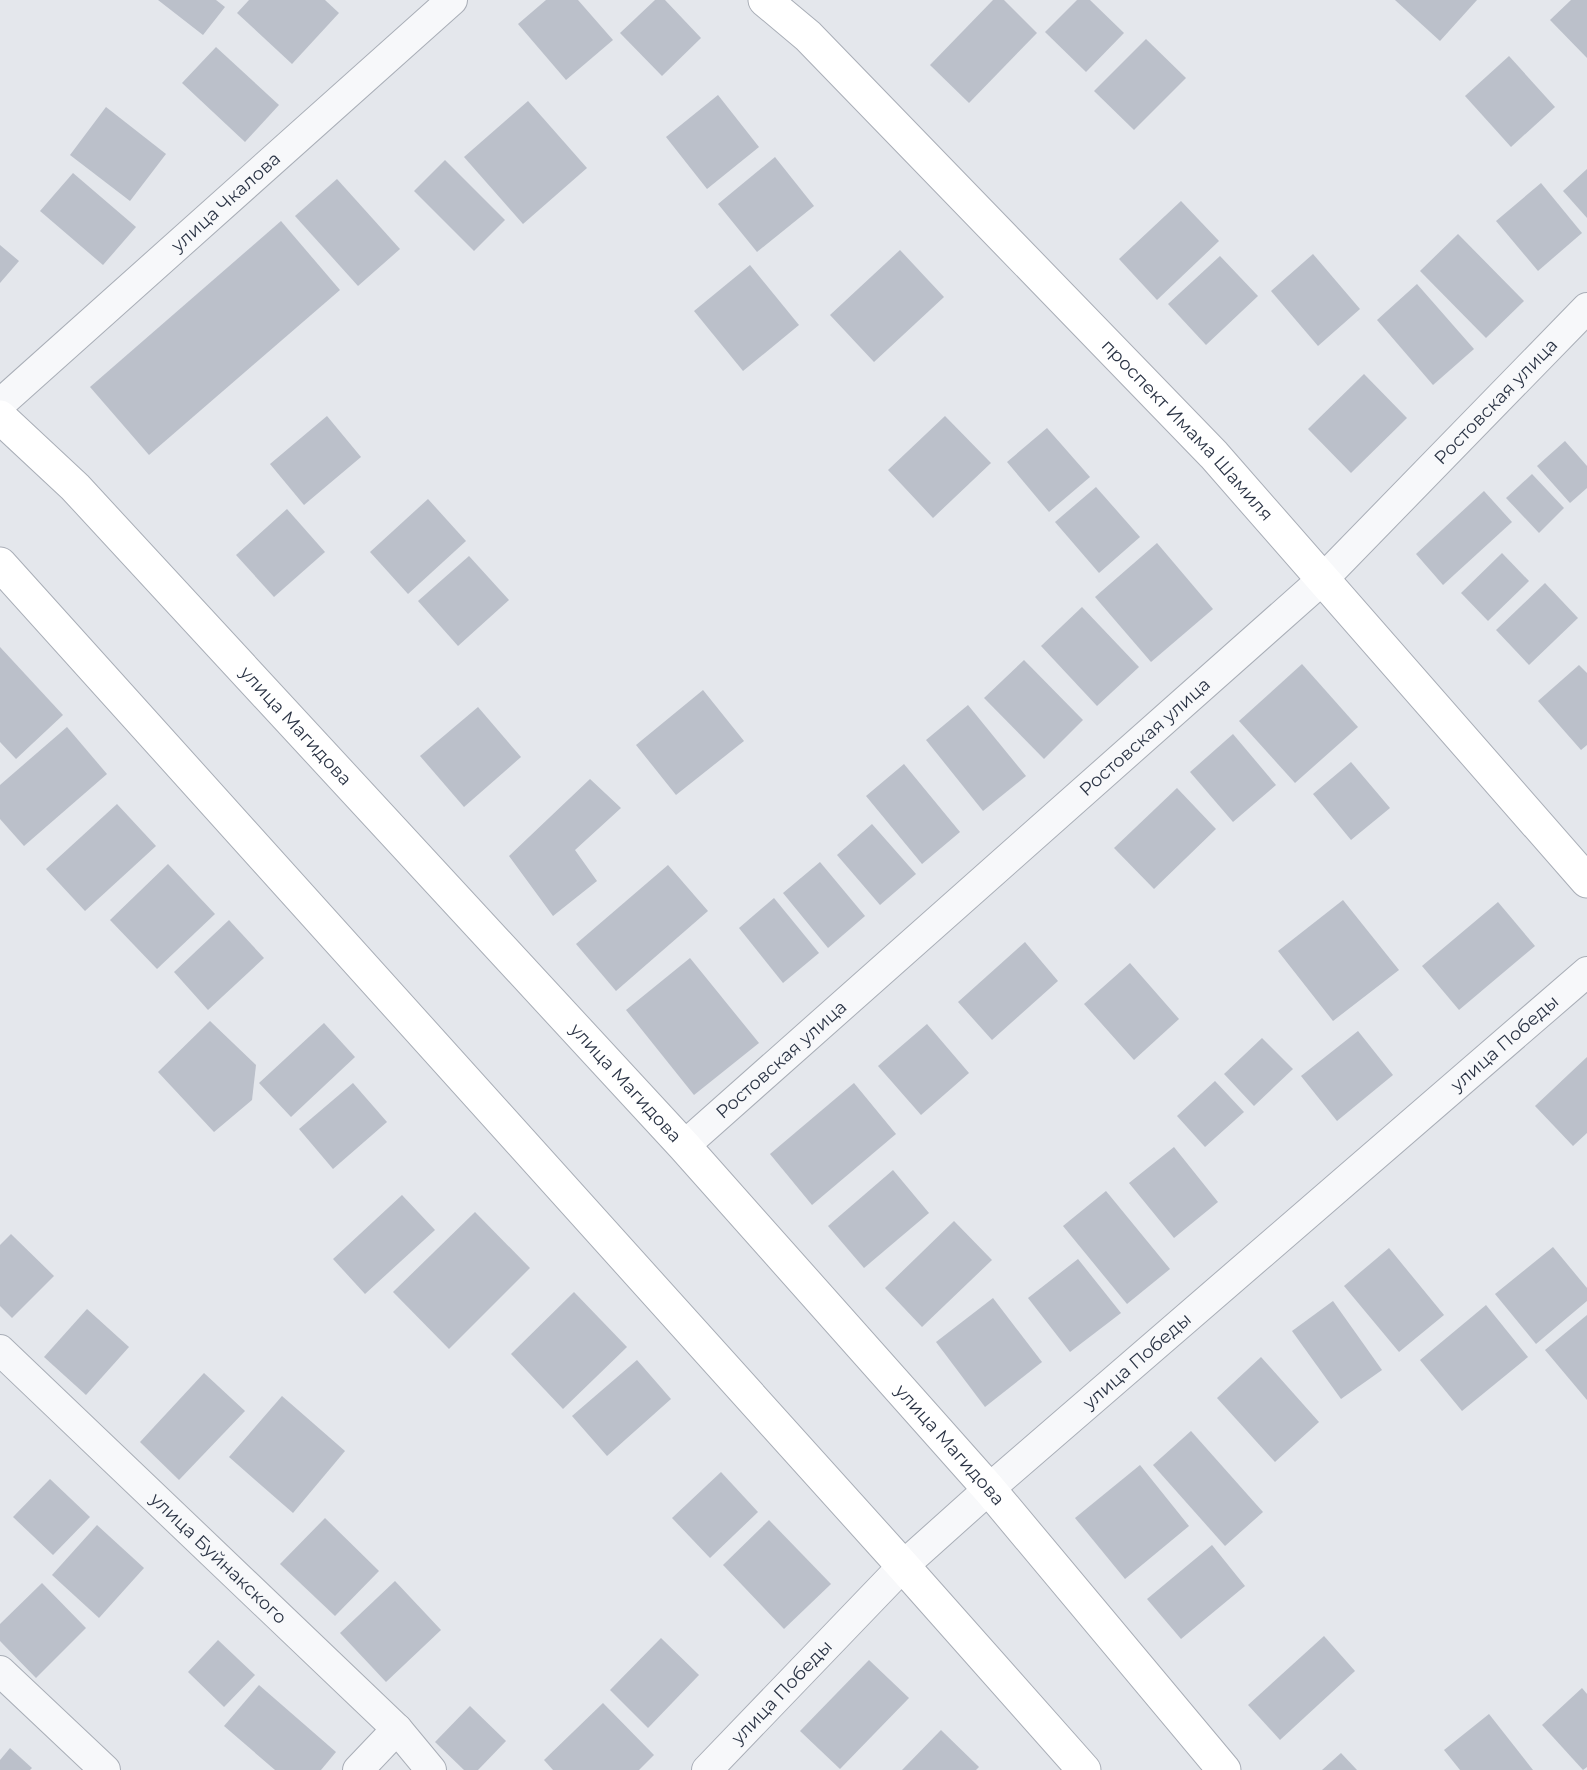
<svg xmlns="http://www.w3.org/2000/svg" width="1587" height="1770" viewBox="0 0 1587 1770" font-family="Montserrat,sans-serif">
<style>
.building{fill:#bbc0ca}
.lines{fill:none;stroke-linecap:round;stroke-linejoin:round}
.minor-casing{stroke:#a9aeb7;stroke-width:32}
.secondary-casing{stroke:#a9aeb7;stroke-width:35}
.minor{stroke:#f7f8fa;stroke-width:30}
.secondary{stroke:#fff;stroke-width:33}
.labels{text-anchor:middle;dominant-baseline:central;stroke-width:6;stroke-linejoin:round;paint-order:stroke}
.street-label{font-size:18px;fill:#2b3445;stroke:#f4f6f9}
</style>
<rect width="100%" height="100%" fill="#e4e7ec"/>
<!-- building -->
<g class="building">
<path d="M158 0H216L225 7 203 35Z"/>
<path d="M249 0H325L339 13 292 64 237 13Z"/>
<path d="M546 0H578L613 40 566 80 518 24Z"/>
<path d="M655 0H665L701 38 662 76 620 33Z"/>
<path d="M993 0H1004L1037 33 969 103 930 65Z"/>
<path d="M1077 0H1090L1124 33 1086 72 1045 32Z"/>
<path d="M1395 0H1477L1440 41Z"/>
<path d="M1571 0H1587V58L1550 20Z"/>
<path d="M1146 39 1186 78 1134 130 1094 91Z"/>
<path d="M216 47 279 105 245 142 182 83Z"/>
<path d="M1509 56 1555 107 1511 147 1465 96Z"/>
<path d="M718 95 759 147 707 189 666 137Z"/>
<path d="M528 101 587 168 523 224 464 157Z"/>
<path d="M106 107 166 154 130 201 70 155Z"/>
<path d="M775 157 814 206 757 252 718 204Z"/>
<path d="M445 160 505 220 474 251 414 191Z"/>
<path d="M1587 169V218L1563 191Z"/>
<path d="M73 173 136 227 103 265 40 211Z"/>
<path d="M337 179 400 249 358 286 295 216Z"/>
<path d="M1541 183 1582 233 1538 271 1496 221Z"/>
<path d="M1181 201 1219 241 1157 300 1119 259Z"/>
<path d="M281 221 340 290 149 455 90 387Z"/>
<path d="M1458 234 1524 301 1486 338 1420 271Z"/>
<path d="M0 245 19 261 0 283Z"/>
<path d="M900 250 944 297 874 362 830 315Z"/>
<path d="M1313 254 1360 309 1318 346 1271 291Z"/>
<path d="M1220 256 1258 296 1206 345 1168 304Z"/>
<path d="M750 265 799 325 743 371 694 311Z"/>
<path d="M1417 284 1474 349 1433 385 1377 320Z"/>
<path d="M1364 374 1407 418 1351 473 1308 429Z"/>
<path d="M327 416 361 457 304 505 270 464Z"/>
<path d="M945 416 991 463 933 518 888 470Z"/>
<path d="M1047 428 1090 477 1049 512 1007 462Z"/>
<path d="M1565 441 1587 466V488L1570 503 1537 466Z"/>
<path d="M1532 474 1564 508 1539 533 1506 498Z"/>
<path d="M1096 487 1140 537 1099 573 1055 522Z"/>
<path d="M1484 491 1512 522 1443 585 1416 554Z"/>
<path d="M428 499 466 541 408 594 370 552Z"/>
<path d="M287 509 325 552 274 597 236 555Z"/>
<path d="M1157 543 1213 609 1151 662 1095 597Z"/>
<path d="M1502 553 1529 581 1488 621 1461 593Z"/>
<path d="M469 556 509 600 458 646 418 601Z"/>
<path d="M1545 583 1578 618 1529 665 1496 630Z"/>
<path d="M1082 607 1139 667 1097 706 1041 646Z"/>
<path d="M0 647 63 715 16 759 0 742Z"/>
<path d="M1024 660 1083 720 1044 759 984 698Z"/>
<path d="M1302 664 1358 727 1295 783 1239 721Z"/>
<path d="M1579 665 1587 673V745L1581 750 1538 701Z"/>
<path d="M703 690 744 741 676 795 636 745Z"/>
<path d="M968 705 1026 776 983 811 926 740Z"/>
<path d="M478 707 521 757 464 807 420 756Z"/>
<path d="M67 727 107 774 24 846 0 819V785Z"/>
<path d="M1233 734 1276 785 1233 822 1190 772Z"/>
<path d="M1351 762 1390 808 1351 840 1313 794Z"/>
<path d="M904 764 960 832 922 864 866 796Z"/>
<path d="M590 779 621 808 575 850 597 881 553 916 509 856Z"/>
<path d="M1177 788 1216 829 1154 889 1114 848Z"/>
<path d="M117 804 156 846 85 911 46 869Z"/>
<path d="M872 824 916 874 880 905 837 855Z"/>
<path d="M820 862 865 916 828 948 783 893Z"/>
<path d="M168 864 215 914 157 969 110 920Z"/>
<path d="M668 865 708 911 616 991 576 944Z"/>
<path d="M774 898 819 953 783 983 739 928Z"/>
<path d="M1343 900 1399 970 1333 1021 1278 951Z"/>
<path d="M1498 902 1535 946 1459 1010 1422 966Z"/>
<path d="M229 920 264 958 208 1010 174 972Z"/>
<path d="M1025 942 1058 981 992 1040 958 1002Z"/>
<path d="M690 958 759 1043 694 1095 626 1010Z"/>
<path d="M1130 963 1179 1019 1134 1060 1084 1004Z"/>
<path d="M210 1021 256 1065 252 1100 214 1132 158 1072Z"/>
<path d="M324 1023 355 1057 291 1117 259 1083Z"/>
<path d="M927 1024 969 1073 921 1115 878 1066Z"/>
<path d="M1358 1031 1393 1075 1337 1121 1301 1076Z"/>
<path d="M1262 1038 1293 1069 1254 1106 1224 1074Z"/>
<path d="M1587 1057V1133L1573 1146 1535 1106Z"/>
<path d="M1215 1081 1244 1112 1205 1147 1177 1116Z"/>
<path d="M353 1083 387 1122 333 1169 299 1129Z"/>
<path d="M854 1083 896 1134 812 1205 770 1154Z"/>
<path d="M1174 1147 1218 1202 1174 1238 1129 1183Z"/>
<path d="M893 1170 929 1213 864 1268 828 1226Z"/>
<path d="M1106 1191 1170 1269 1127 1304 1063 1226Z"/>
<path d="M402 1195 435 1230 365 1294 333 1259Z"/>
<path d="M475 1212 530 1268 449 1349 393 1292Z"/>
<path d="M954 1221 992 1260 922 1327 885 1288Z"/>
<path d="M11 1234 54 1276 12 1318 0 1306V1245Z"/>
<path d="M1553 1247 1587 1288V1301L1536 1344 1495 1294Z"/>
<path d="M1389 1248 1444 1315 1399 1352 1344 1286Z"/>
<path d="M1078 1259 1121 1313 1070 1352 1028 1298Z"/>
<path d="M574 1292 627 1347 563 1409 511 1354Z"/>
<path d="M993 1298 1042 1362 985 1407 936 1342Z"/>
<path d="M1333 1301 1382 1370 1341 1399 1292 1331Z"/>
<path d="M1486 1305 1528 1357 1462 1411 1420 1360Z"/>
<path d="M87 1309 129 1347 86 1395 44 1357Z"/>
<path d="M1587 1315V1400L1545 1350Z"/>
<path d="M1261 1357 1319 1422 1275 1462 1217 1398Z"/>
<path d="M637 1360 671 1399 607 1456 572 1416Z"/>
<path d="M204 1373 245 1411 179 1480 140 1442Z"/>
<path d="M282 1396 345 1451 293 1513 229 1457Z"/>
<path d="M1191 1431 1263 1512 1225 1546 1153 1465Z"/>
<path d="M1140 1465 1189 1526 1125 1579 1075 1518Z"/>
<path d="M721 1472 758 1512 710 1558 672 1518Z"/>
<path d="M50 1479 90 1517 53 1555 13 1517Z"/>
<path d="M325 1518 379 1571 335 1616 280 1564Z"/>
<path d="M769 1520 831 1584 784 1629 723 1565Z"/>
<path d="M97 1525 144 1568 99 1618 52 1575Z"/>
<path d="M1212 1545 1245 1586 1181 1639 1147 1599Z"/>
<path d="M395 1581 441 1630 386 1682 340 1633Z"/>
<path d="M42 1583 86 1628 36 1678 0 1641V1624Z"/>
<path d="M1324 1636 1355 1671 1280 1740 1248 1705Z"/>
<path d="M661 1638 699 1675 648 1728 610 1690Z"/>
<path d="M218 1640 255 1675 224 1707 188 1672Z"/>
<path d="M869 1660 909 1698 840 1769 800 1731Z"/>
<path d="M259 1685 336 1752 321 1770H275L224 1726Z"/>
<path d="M1582 1688 1587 1694V1767L1583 1770 1542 1725Z"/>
<path d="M603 1703 654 1755 639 1770H553L544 1760Z"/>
<path d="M470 1706 506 1741 478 1770H464L435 1742Z"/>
<path d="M1489 1714 1533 1770H1460L1444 1750Z"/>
<path d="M941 1730 979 1767 976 1770H902Z"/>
<path d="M10 1748 32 1768 30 1770H0V1760Z"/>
<path d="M1341 1753 1357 1770H1322Z"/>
</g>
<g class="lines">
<!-- minor casing -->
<g class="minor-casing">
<g id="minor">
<path id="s1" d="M0 404 452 0"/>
<path id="s2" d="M684 1146 1323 579 1587 308"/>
<path id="s3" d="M0 1350 397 1729 431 1770"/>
<path d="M0 1671 105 1770"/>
<path d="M358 1770 397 1729"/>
<path id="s4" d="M707 1770 903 1566 989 1489 1587 972"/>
</g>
</g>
<!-- secondary casing -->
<g class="secondary-casing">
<g id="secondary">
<path id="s5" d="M765 0 808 36 1214 455 1587 881"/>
<path id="s6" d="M0 417 75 487 684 1146 989 1489 1224 1770"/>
<path d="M0 564 903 1566 1084 1770"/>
</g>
</g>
<!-- minor -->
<use href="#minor" class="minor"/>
<!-- secondary -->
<use href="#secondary" class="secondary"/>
</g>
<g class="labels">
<!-- street labels -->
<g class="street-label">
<text stroke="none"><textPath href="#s1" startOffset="303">улица Чкалова</textPath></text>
<text stroke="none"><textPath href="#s2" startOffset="1102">Ростовская улица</textPath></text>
<text stroke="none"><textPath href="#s5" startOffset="603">проспект Имама Шамиля</textPath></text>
<text stroke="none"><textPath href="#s6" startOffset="428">улица Магидова</textPath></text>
<text stroke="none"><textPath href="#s2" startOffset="616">Ростовская улица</textPath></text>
<text stroke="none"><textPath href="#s4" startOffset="1080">улица Победы</textPath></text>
<text stroke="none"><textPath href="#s2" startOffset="130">Ростовская улица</textPath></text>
<text stroke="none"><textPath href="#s6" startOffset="914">улица Магидова</textPath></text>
<text stroke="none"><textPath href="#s4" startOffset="594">улица Победы</textPath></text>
<text stroke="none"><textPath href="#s6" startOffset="1400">улица Магидова</textPath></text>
<text stroke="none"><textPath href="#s3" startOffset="302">улица Буйнакского</textPath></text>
<text stroke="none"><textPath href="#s4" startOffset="108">улица Победы</textPath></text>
</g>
</g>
</svg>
